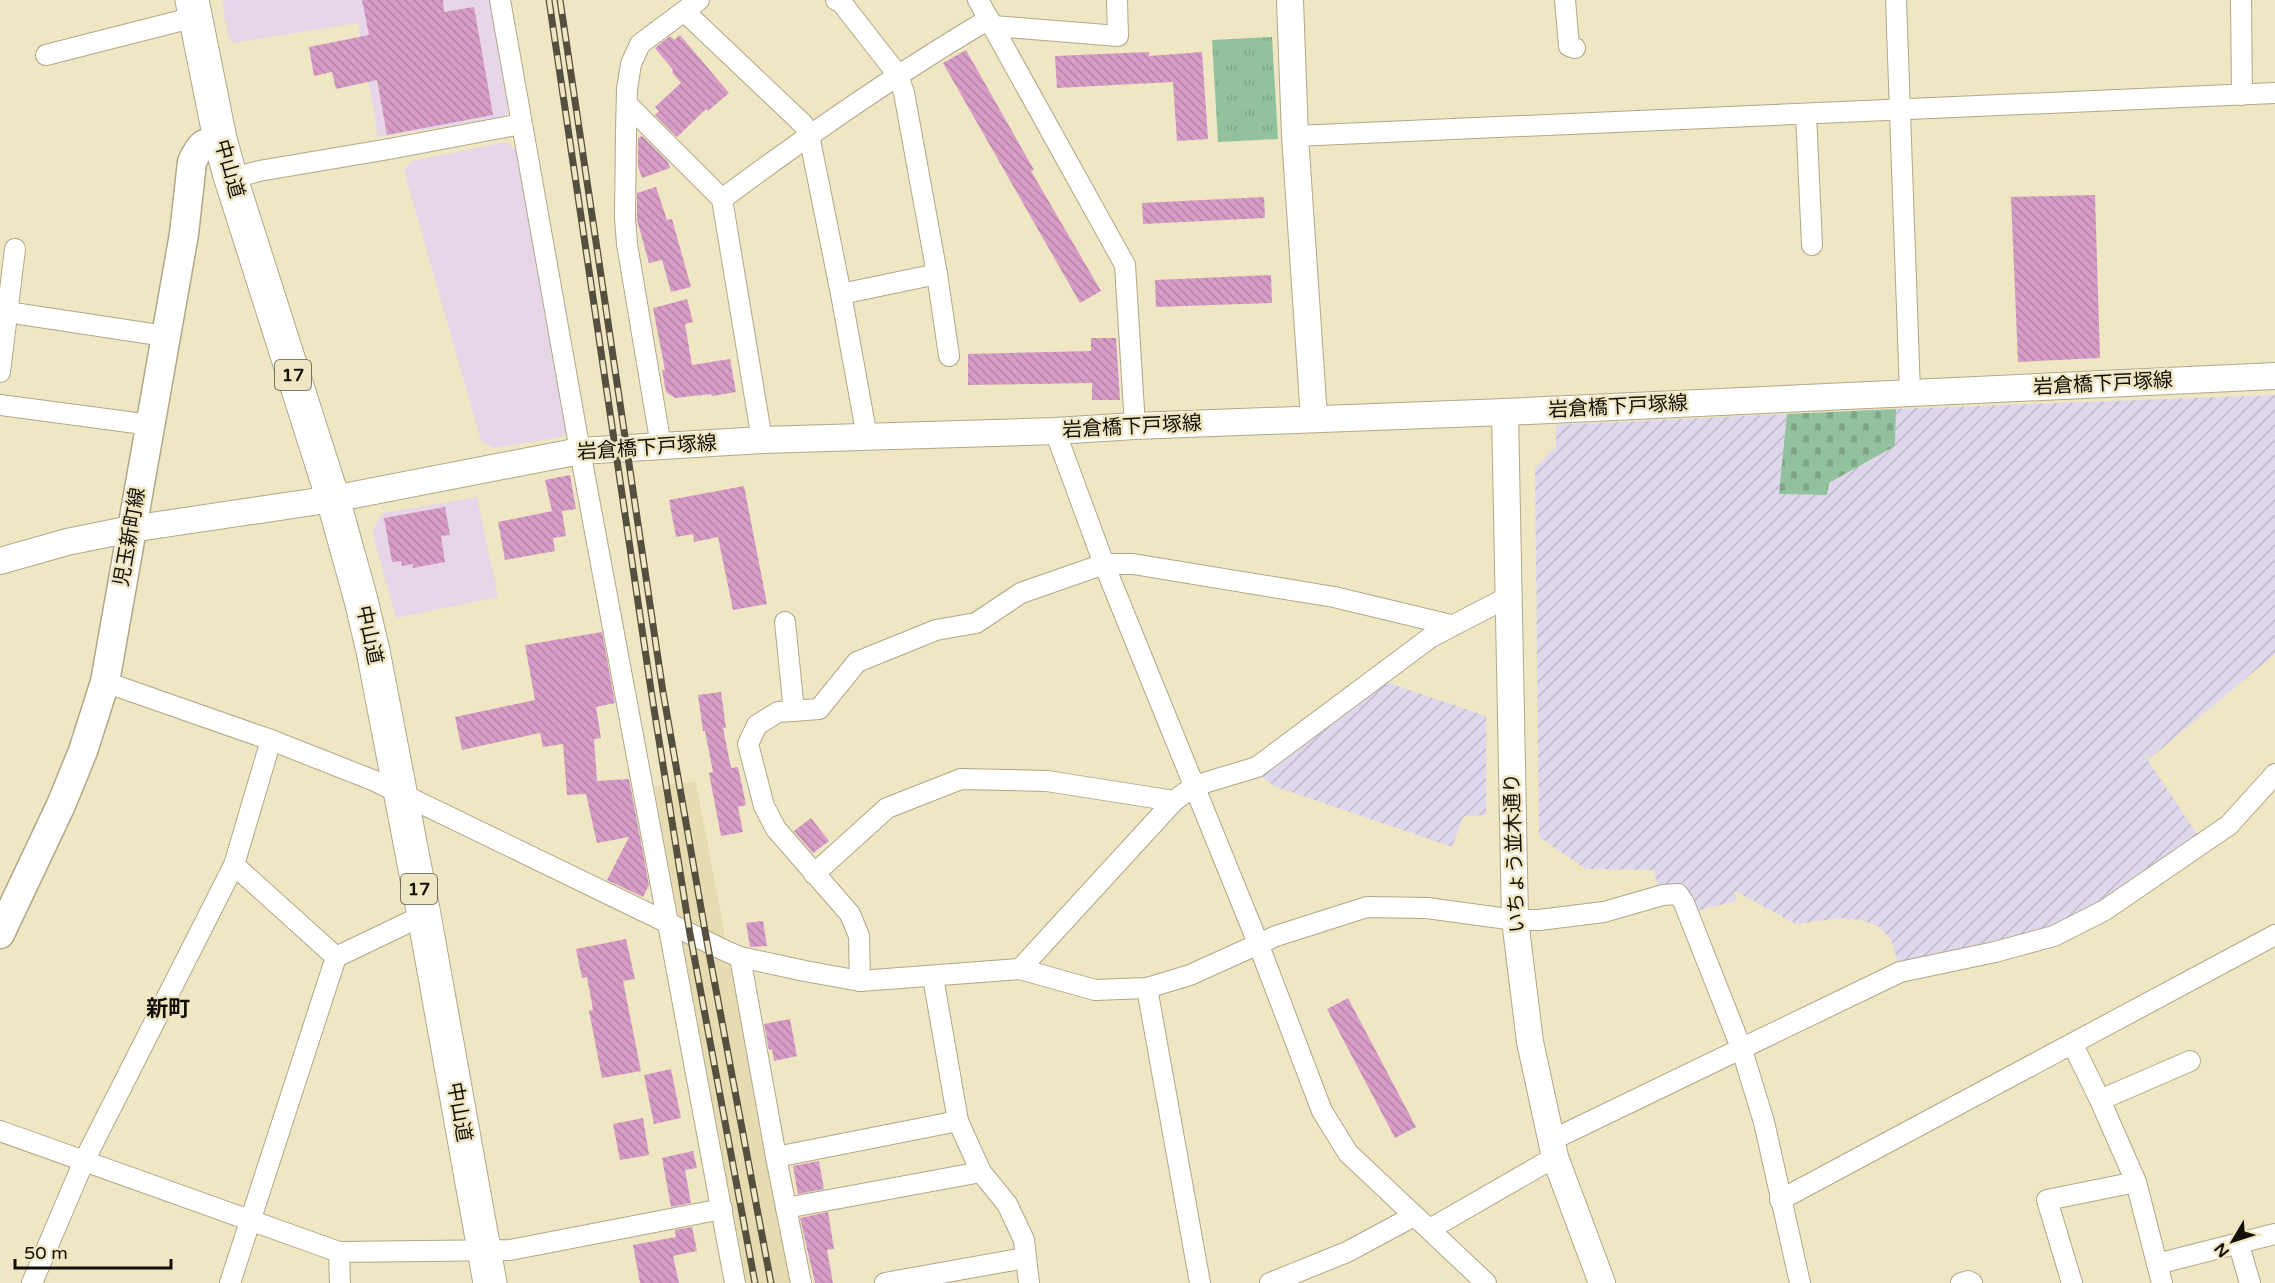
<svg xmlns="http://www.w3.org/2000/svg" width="2275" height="1283" viewBox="0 0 2275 1283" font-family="'Varela Round','Noto Sans JP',sans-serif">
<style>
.commercial{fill:#e6d6e8}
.industrial{fill:url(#industrial-furrows)}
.built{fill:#e6dbb1}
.grass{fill:url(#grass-tufts)}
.cemetery{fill:url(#cemetery-stones)}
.building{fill:url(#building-back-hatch)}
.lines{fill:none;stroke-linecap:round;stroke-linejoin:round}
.minor-casing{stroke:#b1a888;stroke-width:22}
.tertiary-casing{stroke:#b1a888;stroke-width:28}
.secondary-casing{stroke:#b1a888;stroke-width:31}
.trunk-casing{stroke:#b1a888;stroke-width:35}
.minor{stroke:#fff;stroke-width:20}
.tertiary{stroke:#fff;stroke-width:26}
.secondary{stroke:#fff;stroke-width:28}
.trunk{stroke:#fff;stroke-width:33}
.rail-casing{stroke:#544f3e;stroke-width:7}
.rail{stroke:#efe6c4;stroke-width:4.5;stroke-dasharray:14;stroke-linecap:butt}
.labels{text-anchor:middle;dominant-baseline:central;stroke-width:5;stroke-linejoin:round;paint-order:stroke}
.shield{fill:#efe6c4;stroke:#54503e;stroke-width:1.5}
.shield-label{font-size:18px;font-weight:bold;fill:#120f04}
.street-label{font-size:20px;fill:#120f04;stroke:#efe6c4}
.quarter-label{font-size:22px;font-weight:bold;fill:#120f04;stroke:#efe6c4}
</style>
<defs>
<pattern id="industrial-furrows" width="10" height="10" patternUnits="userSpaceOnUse" patternTransform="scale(1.5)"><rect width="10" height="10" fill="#dfd8ed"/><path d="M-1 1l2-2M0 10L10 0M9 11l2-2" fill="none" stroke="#beb8ca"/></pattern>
<pattern id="grass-tufts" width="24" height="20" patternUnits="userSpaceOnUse" patternTransform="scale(1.5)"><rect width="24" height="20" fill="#92c19d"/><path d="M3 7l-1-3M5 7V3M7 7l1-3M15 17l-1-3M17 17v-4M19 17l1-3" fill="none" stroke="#7da586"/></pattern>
<pattern id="cemetery-stones" width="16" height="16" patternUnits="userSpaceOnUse" patternTransform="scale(1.5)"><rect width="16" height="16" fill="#92c19d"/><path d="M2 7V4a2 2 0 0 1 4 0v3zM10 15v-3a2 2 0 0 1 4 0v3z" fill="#7da586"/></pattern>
<pattern id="building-back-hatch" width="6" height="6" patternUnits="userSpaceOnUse" patternTransform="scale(1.5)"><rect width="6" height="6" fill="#d69cc6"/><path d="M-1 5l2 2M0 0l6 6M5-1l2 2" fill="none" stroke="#b785a8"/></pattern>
</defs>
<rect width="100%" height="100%" fill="#efe6c4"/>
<!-- commercial -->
<g class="commercial">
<path d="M222 0H490L510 110 503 117 378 137 358 23 233 43 228 36Z"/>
<path d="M506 142 520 152 570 430 562 437 495 448 481 441 404 170 412 161Z"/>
<path d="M477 497 498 597 396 618 372 531 383 513Z"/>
</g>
<!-- industrial -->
<g class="industrial">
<path d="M2275 395V654L2149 759 2141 750 2197 834 2098 902 2050 929 1900 969 1891 940 1878 926 1861 920 1841 918 1796 924 1735 891 1737 901 1695 911 1683 883 1658 887 1654 870 1586 869 1539 837 1535 468 1556 446V425L1787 414 1780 494 1827 495 1829 483 1895 446 1896 409Z"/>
<path d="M1380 680 1486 716V815L1464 816 1452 847 1274 786 1258 773Z"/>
</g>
<!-- built -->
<path class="built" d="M696 782 728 952 792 1283H746L654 786Z"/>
<!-- grass -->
<path class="grass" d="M1272 37 1278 139 1218 142 1212 40Z"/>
<!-- cemetery -->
<path class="cemetery" d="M1896 409 1895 446 1829 483 1827 495 1779 494 1787 414Z"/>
<!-- building -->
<g class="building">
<path d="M362 0H443L444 12 474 7 493 115 387 135 377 80 336 89 332 72 314 76 309 47 369 35Z"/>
<path d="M680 35 729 93 708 111 706 109 677 137 655 115 659 111 655 107 681 83 672 72 673 70 655 48 670 36 674 40Z"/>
<path d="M966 50 1034 170 1031 171 1101 291 1080 303 943 63Z"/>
<path d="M1149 52V56L1202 52 1208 139 1177 141 1173 82 1057 88 1055 56Z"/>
<path d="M642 136 668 162 670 168 642 178 638 166V138Z"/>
<path d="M656 187 667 220 672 219 691 287 671 292 662 260 649 263 637 220V193Z"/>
<path d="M2095 195 2100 358 2018 362 2011 197Z"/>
<path d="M1264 197 1265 218 1143 224 1142 203Z"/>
<path d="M1271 275 1272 303 1156 307 1155 280Z"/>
<path d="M687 299 693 322 685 324 692 365 730 359 736 392 712 396 711 394 675 398 666 392 662 370H665L653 308Z"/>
<path d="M1091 338H1116L1120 400H1092V383L968 385V354L1091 351Z"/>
<path d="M570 475 576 509 562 511 566 536 553 538 555 551 505 560 498 522 552 511 545 480Z"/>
<path d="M744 486 767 604 733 610 718 537 694 542 693 534 676 537 669 500Z"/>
<path d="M445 507 450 535 441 536 445 562 413 568V564L402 566 401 561 392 562 384 518Z"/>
<path d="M602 632 615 703 596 707 601 738 594 739 597 781 629 779 649 885 643 897 607 880 629 837 597 843 586 794 567 795 563 744 543 747 540 733 462 750 455 717 535 700 525 645Z"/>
<path d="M721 692 726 728H723L731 768 738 767 746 805 738 807 743 832 721 836 709 773 713 772 705 731H703L698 695Z"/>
<path d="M811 818 829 841 813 853 794 831Z"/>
<path d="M763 921 767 946 750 947 746 923Z"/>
<path d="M626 939 635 979 623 981 641 1071 602 1078 589 1011 593 1010 587 977 582 978 576 949Z"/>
<path d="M1348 998 1416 1127 1395 1138 1327 1009Z"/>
<path d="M790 1019 797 1056 774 1061 772 1049 769 1050 764 1024Z"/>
<path d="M671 1069 681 1118 654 1124 644 1075Z"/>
<path d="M643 1118 649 1155 620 1160 613 1124Z"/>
<path d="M693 1151 697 1168 685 1170 691 1203 671 1207 662 1158Z"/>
<path d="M819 1161 824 1189 798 1194 793 1166Z"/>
<path d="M828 1212 834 1249 827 1250 833 1283H815L800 1218Z"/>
<path d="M692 1227 697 1251 673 1256 679 1283H640L633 1245 676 1237 675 1230Z"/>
</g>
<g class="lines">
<!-- minor casing -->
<g class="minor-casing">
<g id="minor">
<path d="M500 0 580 451 735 1283"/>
<path d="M836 0 841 2 898 75 904 93 937 274 949 356"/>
<path d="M978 0 1125 265 1135 426"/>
<path d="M1565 0 1569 46 1575 48"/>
<path d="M1896 0 1910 393"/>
<path d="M2241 0 2242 95"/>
<path d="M685 12 803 124 809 135 841 294 867 437"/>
<path d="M994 26 1118 36 1117 0"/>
<path d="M46 55 195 17"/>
<path d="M628 105 722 199 762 440"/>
<path d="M1806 114 1812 245"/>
<path d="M1295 136 2275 93"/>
<path d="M231 179 259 171 389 149 521 124"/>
<path d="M722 199C808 135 896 74 989 19"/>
<path d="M841 294 937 274"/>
<path d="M7 312 165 336"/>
<path d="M0 372 15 249"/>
<path d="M0 405 151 425"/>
<path d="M1055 431 1104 564 1258 943 1322 1111 1348 1153 1486 1283"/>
<path d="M661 446 627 244 625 218 626 131 627 89 631 64 640 44 699 0"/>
<path d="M785 622 794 711"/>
<path d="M105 682 271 740 375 781 728 952 740 957 805 971 860 981 1020 969 1095 990 1147 988 1190 975 1276 936 1367 907 1427 908 1515 920H1539L1604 912 1663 895 1678 894 1684 903 1742 1050 1764 1122 1800 1283"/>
<path d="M234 865 336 957 424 915"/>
<path d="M814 874 887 808 961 779 1047 781 1174 801"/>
<path d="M740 957 776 1157 801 1283"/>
<path d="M1020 969 1174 801 1194 786 1257 767 1431 637 1510 596"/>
<path d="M933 977 958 1121 981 1172 1007 1204 1024 1240 1029 1283"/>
<path d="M860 981 859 936 850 914 776 829 764 806 748 744 757 725 778 712 819 709 857 662 936 630 976 623 1021 593 1104 564H1133L1334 597 1451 625"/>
<path d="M1147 988 1200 1283"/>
<path d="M2073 1045 2100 1100 2136 1182 2162 1283"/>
<path d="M2100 1100 2190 1061"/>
<path d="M0 1131 339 1252 510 1250 722 1209"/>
<path d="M1552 1140 1900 972 1995 952 2054 936 2105 910 2229 825 2275 774"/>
<path d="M776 1157 958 1121"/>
<path d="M1780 1200 2275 935"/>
<path d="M786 1208 981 1172"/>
<path d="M1430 1229 1555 1157"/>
<path d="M2239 1245 2250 1283"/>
<path d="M339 1252 340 1283"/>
<path d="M2157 1264 2275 1234"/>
<path d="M32 1283 84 1161 234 865 271 740"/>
<path d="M230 1283 336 957"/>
<path d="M885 1283 1025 1258"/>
<path d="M1270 1283 1347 1252 1414 1216"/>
<path d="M1961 1283 1968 1281 1972 1283"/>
<path d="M2072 1283 2047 1200 2136 1182"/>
</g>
</g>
<!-- tertiary casing -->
<g class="tertiary-casing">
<g id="tertiary">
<path d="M1290 0 1295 136 1314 418"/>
<path d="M1505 412 1515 920 1530 1042 1555 1157 1602 1283"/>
<path d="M0 561 67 542 131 529 333 499 580 451 762 440 1055 431 1135 426 1505 412 2275 376"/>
</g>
</g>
<!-- secondary casing -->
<g class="secondary-casing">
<path id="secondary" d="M0 934 61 805 83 751 105 682 184 234 192 162C200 145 202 143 220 139"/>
</g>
<!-- trunk casing -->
<g class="trunk-casing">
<path id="trunk" d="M192 0 220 139 231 179 333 499 361 600 373 651 424 915 490 1283"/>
</g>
<!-- minor -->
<use href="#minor" class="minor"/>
<!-- tertiary -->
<use href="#tertiary" class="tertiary"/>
<!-- secondary -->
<use href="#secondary" class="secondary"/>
<!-- trunk -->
<use href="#trunk" class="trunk"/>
<!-- rail casing -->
<g class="rail-casing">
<g id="rail">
<path d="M549 0 651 690 690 934 755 1283"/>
<path d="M560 0 663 692 707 942 771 1283"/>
</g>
</g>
<!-- rail -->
<use href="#rail" class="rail"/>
</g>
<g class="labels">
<!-- shield labels -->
<g class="shield">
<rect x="275" y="360" width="36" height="30" rx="4.5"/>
<rect x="401" y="874" width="36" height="30" rx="4.5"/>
</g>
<g class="shield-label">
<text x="293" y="375">17</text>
<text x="419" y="889">17</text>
</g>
<!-- street labels -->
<g class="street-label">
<text transform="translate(229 169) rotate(74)">中山道</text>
<text transform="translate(2103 384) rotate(-3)">岩倉橋下戸塚線</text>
<text transform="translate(1618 407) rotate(-3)">岩倉橋下戸塚線</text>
<text transform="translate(1132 427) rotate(-3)">岩倉橋下戸塚線</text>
<text transform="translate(647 448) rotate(-4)">岩倉橋下戸塚線</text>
<text transform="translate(130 537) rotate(-80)">児玉新町線</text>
<text transform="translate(369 635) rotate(78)">中山道</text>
<text transform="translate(1515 853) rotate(-92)">いちょう並木通り</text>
<text transform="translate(459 1112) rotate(80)">中山道</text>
</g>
<!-- quarter labels -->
<g class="quarter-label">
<text x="168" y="1009">新町</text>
</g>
</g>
<!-- north arrow -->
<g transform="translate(2233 1241) rotate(231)" stroke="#efe6c4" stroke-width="4.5" paint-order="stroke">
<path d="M0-4.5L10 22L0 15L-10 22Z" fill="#120f04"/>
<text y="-9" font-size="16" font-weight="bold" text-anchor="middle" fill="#120f04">N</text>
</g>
<!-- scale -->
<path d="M15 1259v9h156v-9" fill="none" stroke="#120f04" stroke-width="3"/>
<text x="24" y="1259" font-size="18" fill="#120f04" stroke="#efe6c4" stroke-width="4.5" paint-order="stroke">50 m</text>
</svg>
